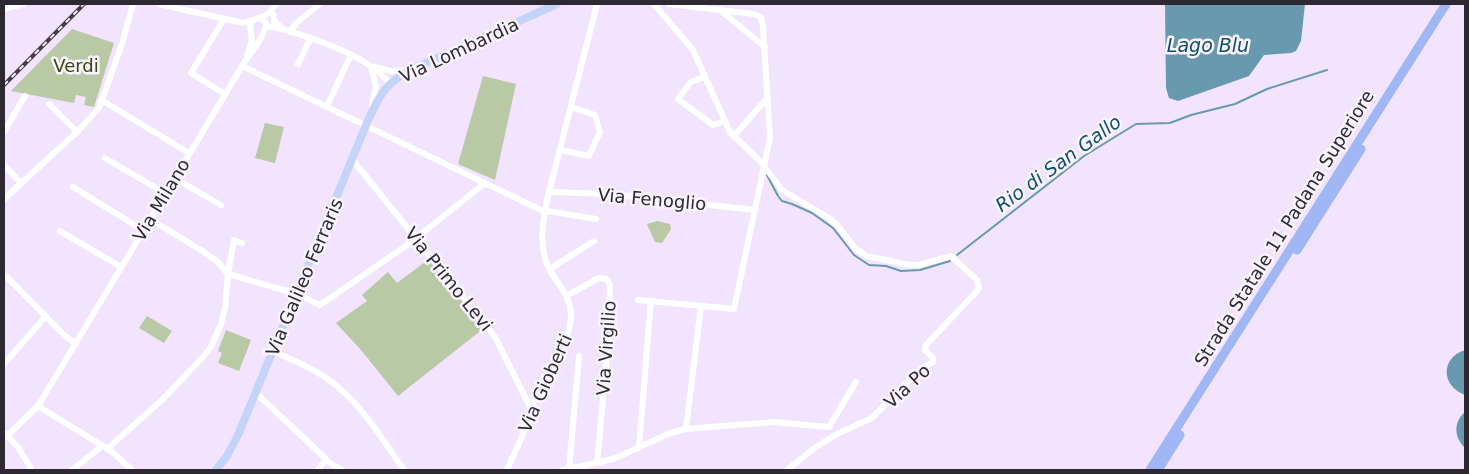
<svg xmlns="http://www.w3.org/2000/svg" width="1469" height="474" viewBox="0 0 1469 474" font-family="'DejaVu Sans',sans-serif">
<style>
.green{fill:#b9c9a5}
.water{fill:#6899af}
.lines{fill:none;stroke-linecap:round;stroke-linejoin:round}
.stream{stroke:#6899af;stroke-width:2}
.minor{stroke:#fff;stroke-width:6}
.major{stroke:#c6d3f9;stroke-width:8}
.highway{stroke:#a0b6f5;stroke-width:9}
.rail-casing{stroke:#443d49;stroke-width:4}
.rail{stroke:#faf4ff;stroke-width:2;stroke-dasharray:5.5;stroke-linecap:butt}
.labels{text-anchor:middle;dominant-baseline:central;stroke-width:5;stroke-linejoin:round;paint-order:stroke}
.street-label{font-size:18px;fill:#2e2832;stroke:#faf4ff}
.park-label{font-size:18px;fill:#334906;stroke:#faf4ff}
.water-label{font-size:19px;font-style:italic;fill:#0d5169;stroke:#faf4ff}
</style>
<rect width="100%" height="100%" fill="#f2e3fe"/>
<!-- green -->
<g class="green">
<path d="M72 29 114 43 94 107 84 105 86 97 76 95 74 103 11 91Z"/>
<path d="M483 76 516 84 495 180 458 164Z"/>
<path d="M265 123 284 127 275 163 255 158Z"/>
<path d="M657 221 670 224 671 229 662 243 655 242 647 224Z"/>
<path d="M429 259 484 328 398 396 361 350 336 323 367 301 362 295 388 272 397 283Z"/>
<path d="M147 316 172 331 164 343 139 328Z"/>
<path d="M226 330 251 340 239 371 218 363 222 353 218 351Z"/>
</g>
<!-- water -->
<g class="water">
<path d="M1165 4H1305L1301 41 1296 51 1291 53 1264 55 1249 76 1178 101 1169 98 1166 88Z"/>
<path d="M1465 350V395C1441 386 1440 358 1465 350Z"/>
<path d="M1465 412V448C1454 438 1453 422 1465 412Z"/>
</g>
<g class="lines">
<!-- stream -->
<g class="stream">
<path d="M767 175 778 196 782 201 792 204 812 213 833 228 854 255 869 265 886 266 901 271 920 270 950 261"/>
<path d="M957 255 1084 156 1136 124 1170 123 1191 115 1235 104 1267 89 1327 70"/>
</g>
<!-- minor -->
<g class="minor">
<path d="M159 4 243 23 262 17 269 13 276 4"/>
<path d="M654 4 693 50 730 132 761 162 782 190 829 218 839 227 856 249 867 256 910 265H919L951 256 977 280 979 288 976 292 926 345 925 350 933 358V362L924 367 910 379 872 418 837 434 816 447 787 470"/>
<path d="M4 9 23 4"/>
<path d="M720 10 765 47"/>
<path d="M273 14 274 21 281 27"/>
<path d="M224 19 191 73 225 94"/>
<path d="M267 26C292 30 345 49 366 63 375 68 383 76 390 83"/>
<path d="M290 32 296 23 320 4"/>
<path d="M247 56 252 41 250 25 253 20"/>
<path d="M298 64 310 39"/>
<path d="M242 66 541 210 596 219"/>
<path d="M371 67 376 86 372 106"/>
<path d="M374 67 391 71 409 70"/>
<path d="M704 77 691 82 678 99 713 125 725 121"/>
<path d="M103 101 189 153"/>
<path d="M49 104 77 132"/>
<path d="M327 106 351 55"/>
<path d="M4 132 25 96"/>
<path d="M734 136 768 97"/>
<path d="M560 150 589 156 600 132 595 115 571 107"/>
<path d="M105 158 165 193"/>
<path d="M352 159 495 337 531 409"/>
<path d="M4 165 21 183"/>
<path d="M174 178 221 205"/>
<path d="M73 187 143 230"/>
<path d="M549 192 609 194 755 210"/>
<path d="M4 199 77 132 99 108 122 44 133 4"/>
<path d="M150 219 204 252 218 262 228 274 297 294 320 305 410 243 485 183"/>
<path d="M60 231 121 267"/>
<path d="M550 269 594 241"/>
<path d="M4 274 64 335 76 344"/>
<path d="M566 296 599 278 607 279 610 285 607 356 597 463"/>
<path d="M638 300 734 309 770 138 763 27 761 17 754 14 669 4"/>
<path d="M273 351C290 359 309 366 325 377 360 401 380 436 404 470"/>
<path d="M4 364 46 316"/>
<path d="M256 393 326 459 318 470"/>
<path d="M38 406 111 451 132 470"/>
<path d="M686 429 701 306"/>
<path d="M5 434 18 447 32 470"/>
<path d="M7 436 38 406 247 58C253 51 267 31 266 23L263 20 259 18"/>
<path d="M639 447 651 301"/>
<path d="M107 449 163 399 203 357 211 347 221 324 225 308 228 274 234 240 242 243"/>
<path d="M325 460 342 470"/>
<path d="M569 469 579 356"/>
<path d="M72 470 102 446"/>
<path d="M507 470C514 453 524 435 529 417 532 410 533 403 536 395 547 371 571 342 571 315 571 295 554 281 547 264 538 241 544 214 549 192L597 4"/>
<path d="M562 470 597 463 616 458 670 433 686 429 773 422 829 427 856 382"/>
</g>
<!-- major -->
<path class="major" d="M216 470 227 456 238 435 369 118C380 94 387 82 411 70L557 4"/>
<!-- highway -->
<g class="highway">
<path d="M1297 250 1361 149"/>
<path d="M1150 470 1446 4"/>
<path d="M1158 470 1180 435"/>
</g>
<!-- rail casing -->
<g class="rail-casing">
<path id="rail" d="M4 85 84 4"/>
</g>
<!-- rail -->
<use href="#rail" class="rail"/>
</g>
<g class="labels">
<!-- street labels -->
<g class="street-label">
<text transform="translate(459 50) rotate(-25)">Via Lombardia</text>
<text transform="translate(652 199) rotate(5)">Via Fenoglio</text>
<text transform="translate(161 200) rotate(-59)">Via Milano</text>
<text transform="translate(1284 228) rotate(-58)">Strada Statale 11 Padana Superiore</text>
<text transform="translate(304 277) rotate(-67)">Via Galileo Ferraris</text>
<text transform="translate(449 279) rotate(51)">Via Primo Levi</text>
<text transform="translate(606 348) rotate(-86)">Via Virgilio</text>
<text transform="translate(545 383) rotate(-66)">Via Gioberti</text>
<text transform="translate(907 386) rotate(-43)">Via Po</text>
</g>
<!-- park labels -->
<g class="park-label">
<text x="76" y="65">Verdi</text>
</g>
<!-- water labels -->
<g class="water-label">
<text x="1208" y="45">Lago Blu</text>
<text transform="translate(1058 163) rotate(-36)">Rio di San Gallo</text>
</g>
</g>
<!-- border -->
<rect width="1469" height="474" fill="none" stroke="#2e2832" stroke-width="10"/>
</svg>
